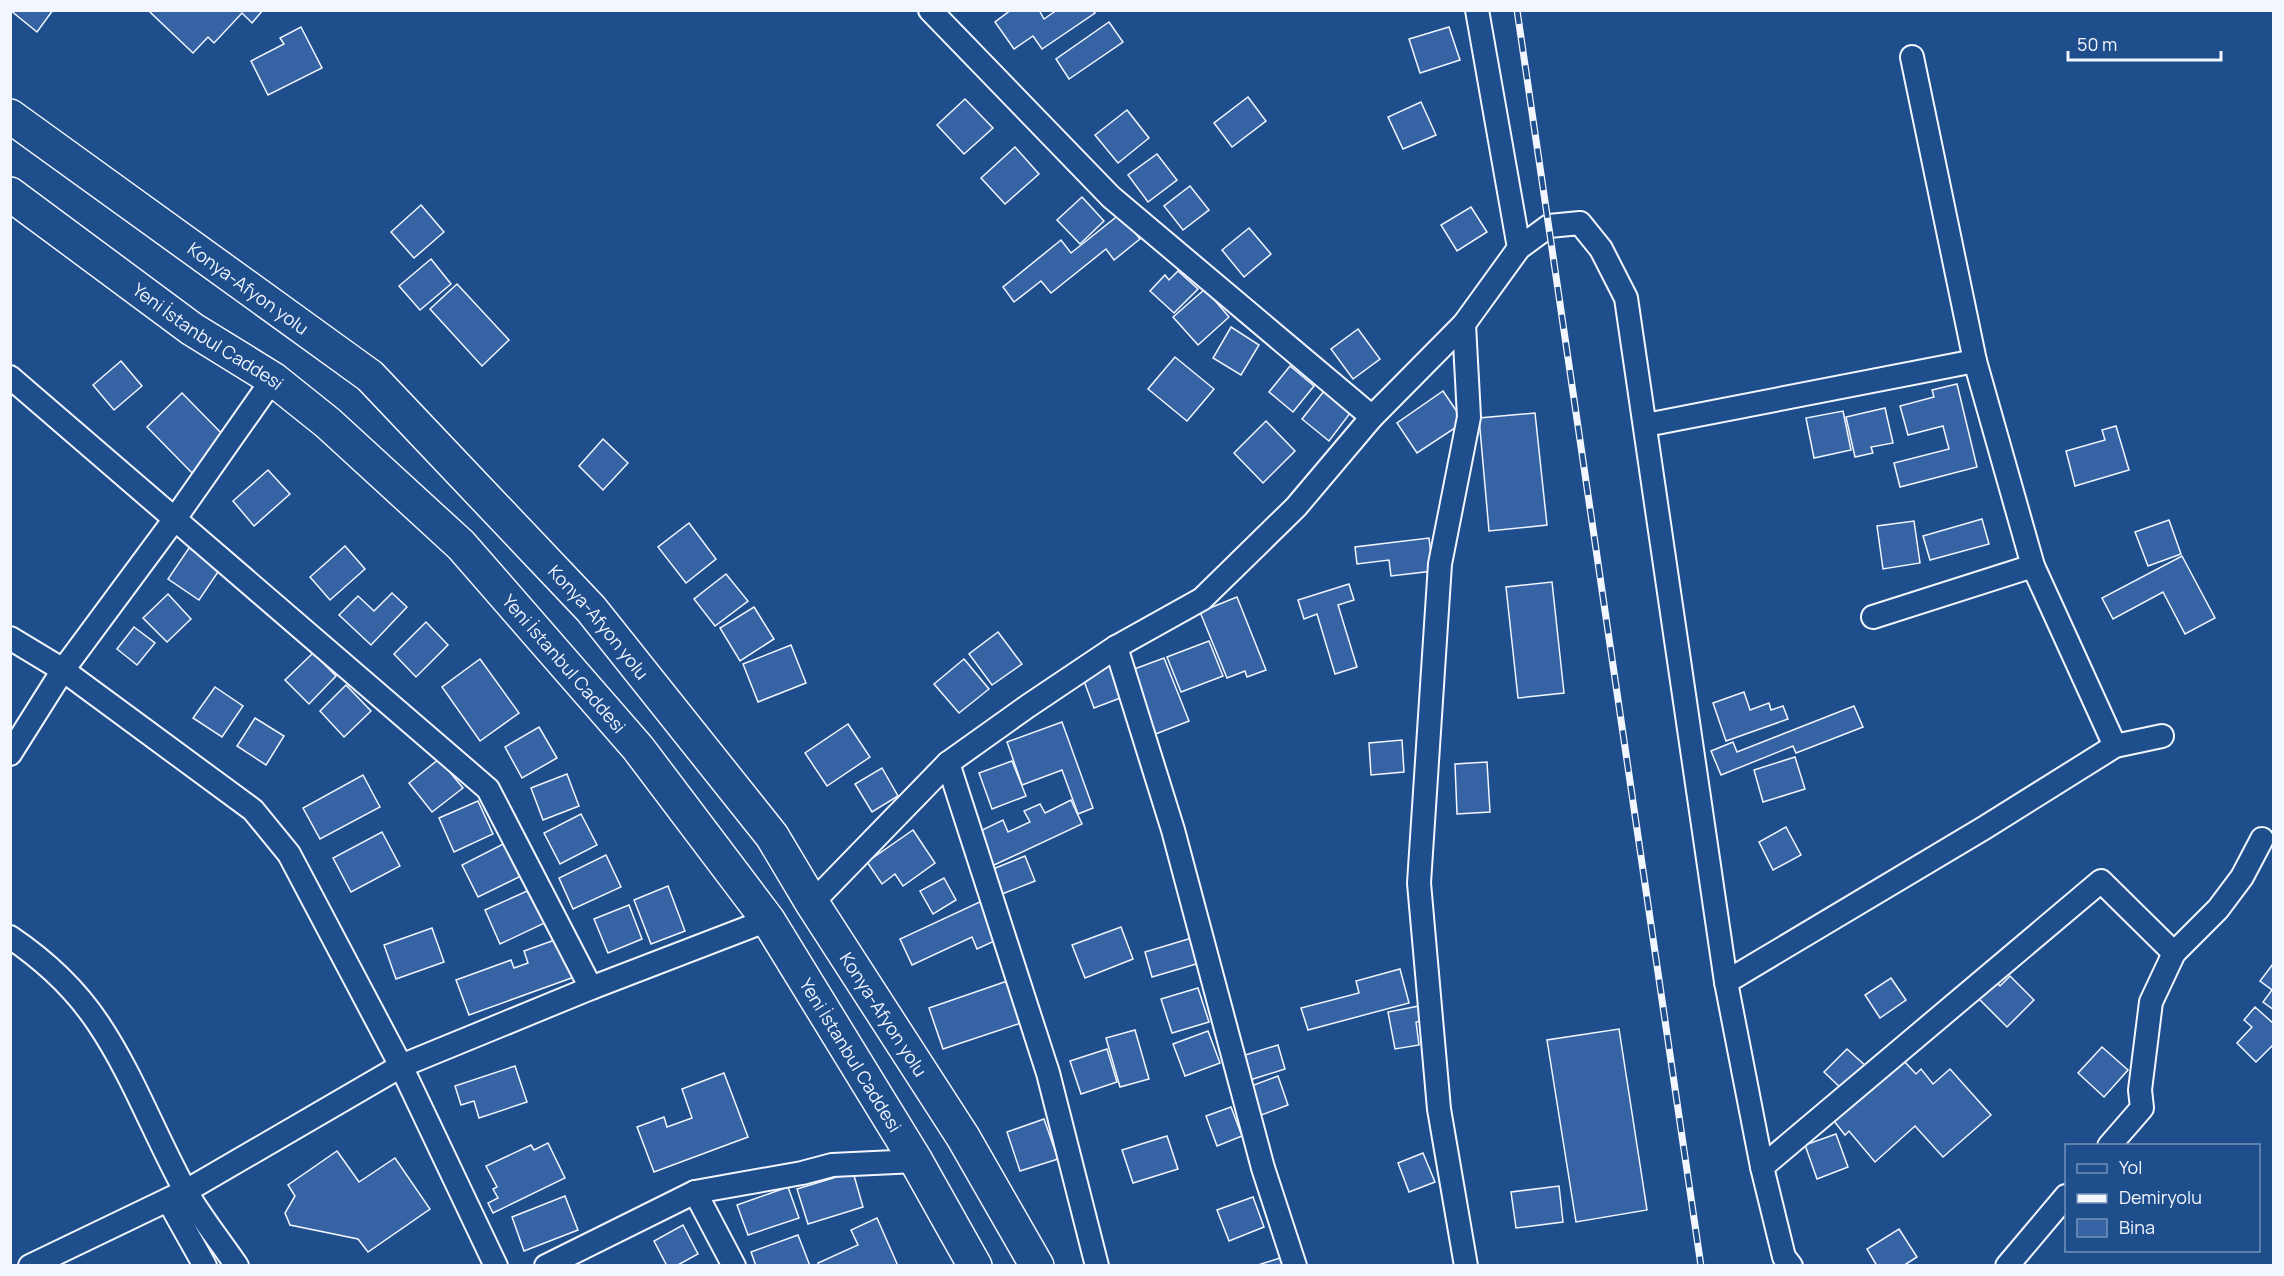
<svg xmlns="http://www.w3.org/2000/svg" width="2284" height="1276" viewBox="0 0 2284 1276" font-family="Manrope,sans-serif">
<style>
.building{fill:#3563a3;stroke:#f2f6ff;stroke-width:1.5}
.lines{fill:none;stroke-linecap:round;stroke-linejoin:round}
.minor-casing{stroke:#f2f6ff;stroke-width:26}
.highway-casing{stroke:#f2f6ff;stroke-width:36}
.minor{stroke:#1f4e8c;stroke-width:22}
.highway{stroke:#1f4e8c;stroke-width:33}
.rail-casing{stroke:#f2f6ff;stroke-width:7}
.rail{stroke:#1f4e8c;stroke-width:4.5;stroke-dasharray:14;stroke-linecap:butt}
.labels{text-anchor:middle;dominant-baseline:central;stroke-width:4.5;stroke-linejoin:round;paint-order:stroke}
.street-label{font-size:18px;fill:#f2f6ff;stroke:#1f4e8c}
</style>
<rect width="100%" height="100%" fill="#1f4e8c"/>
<!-- building -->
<g class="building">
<path d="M10 10H53L37 32Z"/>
<path d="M151 10H263L252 23 242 13 214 43 208 37 193 53 150 12Z"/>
<path d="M1011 10H1039L1044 19 1057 10H1093L1095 13 1042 49 1033 36 1014 49 995 22Z"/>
<path d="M1109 22 1123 42 1069 79 1056 59Z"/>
<path d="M301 27 322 68 268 95 251 61 284 44 280 38Z"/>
<path d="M1449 27 1460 60 1420 73 1409 39Z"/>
<path d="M1248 97 1266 121 1232 147 1214 123Z"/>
<path d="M965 99 993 128 964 154 937 125Z"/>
<path d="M1421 102 1436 135 1403 149 1388 117Z"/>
<path d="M1127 110 1149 138 1118 163 1095 135Z"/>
<path d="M1015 147 1039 174 1005 204 981 178Z"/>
<path d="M1157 154 1177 180 1148 202 1128 175Z"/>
<path d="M1190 186 1209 210 1183 230 1164 206Z"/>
<path d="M1082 197 1104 221 1080 244 1057 220Z"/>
<path d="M421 205 444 232 414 258 391 232Z"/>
<path d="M1471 207 1487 232 1457 251 1441 225Z"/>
<path d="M1120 214 1140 239 1114 260 1106 249 1051 293 1041 281 1014 302 1003 287 1061 240 1071 253Z"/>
<path d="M1249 228 1271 254 1244 277 1222 250Z"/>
<path d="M431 259 451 284 420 310 399 286Z"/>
<path d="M1178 271 1198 289 1174 313 1150 291 1165 275 1169 280Z"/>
<path d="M457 284 509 340 482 366 430 309Z"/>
<path d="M1205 289 1229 317 1198 345 1173 317Z"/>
<path d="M1231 327 1259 345 1241 375 1213 358Z"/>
<path d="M1358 329 1380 359 1353 379 1331 349Z"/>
<path d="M1175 357 1214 389 1187 421 1148 389Z"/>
<path d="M121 361 142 386 114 410 93 385Z"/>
<path d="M1290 366 1314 386 1293 412 1269 392Z"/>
<path d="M1957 384 1977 467 1900 487 1894 463 1949 449 1943 426 1908 435 1900 406 1934 397 1932 390Z"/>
<path d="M1324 391 1351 412 1329 441 1302 419Z"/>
<path d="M1443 391 1464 422 1417 453 1397 423Z"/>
<path d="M182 393 229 441 194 475 147 427Z"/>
<path d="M1885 408 1893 443 1871 447 1873 453 1855 457 1846 417Z"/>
<path d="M1843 411 1851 450 1814 458 1806 418Z"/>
<path d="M1535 413 1547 525 1489 531 1479 418Z"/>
<path d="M1266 421 1295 451 1263 483 1234 453Z"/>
<path d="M2116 426 2129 470 2075 486 2066 451 2105 440 2102 430Z"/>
<path d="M603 439 628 463 603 490 579 466Z"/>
<path d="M268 470 290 494 254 526 233 501Z"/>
<path d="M1982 519 1989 544 1930 560 1923 536Z"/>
<path d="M2169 520 2181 554 2148 566 2135 532Z"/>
<path d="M1914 521 1920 563 1883 569 1877 526Z"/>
<path d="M689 523 716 559 686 583 658 547Z"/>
<path d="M1429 538 1433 571 1391 576 1389 560 1357 564 1355 547Z"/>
<path d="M345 546 365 569 330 600 310 577Z"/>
<path d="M189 548 220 569 199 600 168 579Z"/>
<path d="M2182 556 2215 618 2185 634 2163 592 2113 619 2102 598Z"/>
<path d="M726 574 748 601 715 626 694 599Z"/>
<path d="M1552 582 1564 693 1518 698 1506 587Z"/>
<path d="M1349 584 1354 600 1338 605 1357 667 1335 674 1317 614 1304 619 1298 600Z"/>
<path d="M392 593 407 607 371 645 339 615 358 596 374 611Z"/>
<path d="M168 594 191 619 167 642 143 618Z"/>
<path d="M1237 597 1266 670 1247 677 1245 671 1227 678 1200 612Z"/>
<path d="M754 607 774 639 740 661 720 628Z"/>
<path d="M426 622 448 645 416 677 394 654Z"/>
<path d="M134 627 155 643 137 665 117 649Z"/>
<path d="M998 632 1022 664 992 685 969 654Z"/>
<path d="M1209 641 1223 676 1181 692 1167 657Z"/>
<path d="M791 645 806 683 758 702 743 664Z"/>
<path d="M313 653 336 676 309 704 285 680Z"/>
<path d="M1164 658 1189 721 1153 735 1129 671Z"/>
<path d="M480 659 519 713 480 741 442 687Z"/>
<path d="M964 659 989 689 959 713 934 684Z"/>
<path d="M1109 662 1123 697 1094 708 1081 673Z"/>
<path d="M346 685 371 711 344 737 320 711Z"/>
<path d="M215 687 243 706 222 737 193 718Z"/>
<path d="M1744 692 1750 710 1769 703 1771 710 1783 706 1788 719 1726 741 1713 703Z"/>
<path d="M1854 706 1863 727 1796 753 1793 746 1721 775 1711 751 1733 742 1737 752Z"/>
<path d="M255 718 284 736 266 765 237 746Z"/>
<path d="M1062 722 1093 808 1078 814 1062 770 1022 785 1007 742Z"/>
<path d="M848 724 870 757 827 786 805 753Z"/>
<path d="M539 727 557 758 522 778 505 747Z"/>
<path d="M1402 740 1404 772 1371 775 1369 743Z"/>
<path d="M1795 757 1805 789 1763 802 1754 770Z"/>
<path d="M439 759 463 788 432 812 409 783Z"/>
<path d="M1012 761 1026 796 992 809 979 773Z"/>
<path d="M1487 762 1490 812 1457 814 1455 764Z"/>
<path d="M882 768 898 796 872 812 855 784Z"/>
<path d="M567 774 579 806 543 820 531 788Z"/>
<path d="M363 775 380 807 320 839 303 808Z"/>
<path d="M1071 800 1082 824 992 866 976 833 1003 820 1008 832 1030 822 1024 811 1040 804 1045 813Z"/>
<path d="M478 801 493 834 454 852 439 818Z"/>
<path d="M581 814 597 845 560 864 544 833Z"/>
<path d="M1786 827 1801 855 1773 870 1759 842Z"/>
<path d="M913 830 935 863 903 886 895 874 882 884 867 862Z"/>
<path d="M382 832 400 866 351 892 333 858Z"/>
<path d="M509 841 525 874 478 897 462 865Z"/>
<path d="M606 855 621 887 573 909 559 878Z"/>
<path d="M1025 856 1035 881 1002 894 993 869Z"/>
<path d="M944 878 956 900 933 914 920 891Z"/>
<path d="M668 886 685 931 651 944 634 900Z"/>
<path d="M536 887 551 920 500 944 485 910Z"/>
<path d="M984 900 1001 938 977 949 972 937 912 965 900 939Z"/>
<path d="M629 905 642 939 608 953 594 919Z"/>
<path d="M1121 927 1133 959 1085 978 1072 945Z"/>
<path d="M432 928 444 962 396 979 384 945Z"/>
<path d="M563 937 577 976 469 1015 456 980 511 960 514 968 528 963 524 951Z"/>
<path d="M1195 937 1203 962 1152 977 1145 952Z"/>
<path d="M2273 964 2274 965V1010L2263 1002 2272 990 2260 981Z"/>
<path d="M1400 969 1409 1003 1308 1030 1301 1008 1359 993 1356 981Z"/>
<path d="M2010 976 2034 1000 2007 1027 1979 999 1996 982 2000 986Z"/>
<path d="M1016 978 1030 1020 943 1049 929 1008Z"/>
<path d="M1891 978 1906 1000 1880 1018 1865 995Z"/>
<path d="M1198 988 1209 1022 1172 1033 1161 999Z"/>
<path d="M1419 1006 1422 1021 1416 1022 1419 1045 1395 1049 1388 1012Z"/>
<path d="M2255 1007 2274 1024V1044L2256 1062 2237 1043 2252 1027 2244 1020Z"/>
<path d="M1619 1029 1647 1210 1576 1222 1547 1040Z"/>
<path d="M1135 1030 1149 1079 1120 1087 1106 1038Z"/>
<path d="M1208 1031 1220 1063 1185 1076 1173 1044Z"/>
<path d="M1278 1045 1285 1069 1250 1080 1242 1056Z"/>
<path d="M2102 1047 2128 1070 2104 1097 2078 1073Z"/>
<path d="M1107 1049 1117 1082 1081 1094 1070 1061Z"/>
<path d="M1847 1049 1868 1068 1845 1092 1824 1072Z"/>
<path d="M1903 1060 1916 1074 1921 1069 1933 1084 1950 1069 1991 1115 1943 1157 1915 1126 1875 1162 1849 1131 1845 1135 1834 1121Z"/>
<path d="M515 1066 527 1102 479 1118 474 1101 461 1105 455 1086Z"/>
<path d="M724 1073 748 1137 654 1172 637 1127 664 1117 667 1127 692 1118 682 1089Z"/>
<path d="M1278 1076 1288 1105 1256 1117 1246 1088Z"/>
<path d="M1231 1107 1242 1136 1217 1146 1206 1116Z"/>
<path d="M1044 1119 1058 1159 1020 1171 1007 1132Z"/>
<path d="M1836 1134 1848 1167 1817 1179 1805 1145Z"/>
<path d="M1167 1136 1178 1169 1133 1183 1122 1150Z"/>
<path d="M548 1143 565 1178 493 1213 488 1203 498 1198 493 1189 497 1187 486 1166 531 1145 534 1150Z"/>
<path d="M337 1151 359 1182 395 1158 430 1209 368 1252 358 1239 290 1225 285 1213 295 1196 288 1185Z"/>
<path d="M1423 1153 1435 1182 1409 1192 1398 1163Z"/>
<path d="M853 1172 863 1207 808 1224 797 1189Z"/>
<path d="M1559 1186 1563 1222 1516 1228 1511 1192Z"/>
<path d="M788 1187 799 1218 748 1235 737 1205Z"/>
<path d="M565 1196 578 1230 524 1251 512 1217Z"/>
<path d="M1253 1197 1264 1227 1229 1241 1217 1210Z"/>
<path d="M877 1218 898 1266H818V1263L858 1245 851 1230Z"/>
<path d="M683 1225 698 1254 676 1266H667L654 1241Z"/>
<path d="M1899 1229 1917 1257 1903 1266H1877L1867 1249Z"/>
<path d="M798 1235 810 1266H756L751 1252Z"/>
<path d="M1280 1258 1283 1266H1255Z"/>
</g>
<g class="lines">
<!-- minor casing -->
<g class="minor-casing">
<g id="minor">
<path d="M930 10 1111 197 1372 417"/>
<path d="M1477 10 1519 248"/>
<path d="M1912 57 1975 361 2033 566 2115 746"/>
<path d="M1464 324 1469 417 1440 564 1419 883 1439 1109 1466 1266"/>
<path d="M10 377 488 789 591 988"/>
<path d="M1646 425 1975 361"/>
<path d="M1873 617 2033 566"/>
<path d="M10 638 63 670 253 810 289 854 401 1066 496 1266"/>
<path d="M1116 647 1173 830 1263 1168 1295 1266"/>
<path d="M10 754 63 670 174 520 273 379"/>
<path d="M948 763 1048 1073 1097 1266"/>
<path d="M812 903 948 763 1028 706 1116 647 1202 599 1296 507 1372 417 1464 324 1519 248 1549 226 1580 223 1601 249 1626 298 1726 982 1762 1167 1784 1257 1791 1266"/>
<path d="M10 937C44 960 76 990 98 1023 133 1075 155 1136 185 1190 200 1216 220 1241 237 1266"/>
<path d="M1726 982 1984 828 2115 746 2162 736"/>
<path d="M2109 1146 2142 1108 2140 1090 2151 1002 2174 953 2218 909 2242 877 2262 839"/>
<path d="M1762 1167 2101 881 2174 953"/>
<path d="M695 1192 734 1266"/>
<path d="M168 1200 205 1266"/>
<path d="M30 1266 186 1191 401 1066 591 988 768 920"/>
<path d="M546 1266 695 1192 802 1173 832 1165 916 1161"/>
<path d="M2007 1266 2066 1196"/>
</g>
</g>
<!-- highway casing -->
<g class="highway-casing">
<g id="highway">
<path id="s1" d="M10 116 370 376 591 609 772 836 812 903 963 1137 1037 1266"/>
<path id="s2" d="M10 194 192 329 273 379 328 423 461 545 638 748 768 920 916 1161 975 1266"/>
</g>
</g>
<!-- minor -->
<use href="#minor" class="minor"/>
<!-- highway -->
<use href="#highway" class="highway"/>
<!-- rail casing -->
<g class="rail-casing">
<path id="rail" d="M1517 10 1701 1266"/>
</g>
<!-- rail -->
<use href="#rail" class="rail"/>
</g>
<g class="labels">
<!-- street labels -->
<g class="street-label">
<text stroke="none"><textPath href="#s1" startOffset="294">Konya-Afyon yolu</textPath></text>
<text stroke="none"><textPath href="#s2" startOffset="244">Yeni İstanbul Caddesi</textPath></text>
<text stroke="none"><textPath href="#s1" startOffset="780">Konya-Afyon yolu</textPath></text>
<text stroke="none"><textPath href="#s2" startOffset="730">Yeni İstanbul Caddesi</textPath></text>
<text stroke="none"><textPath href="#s1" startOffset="1266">Konya-Afyon yolu</textPath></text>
<text stroke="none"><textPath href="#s2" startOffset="1216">Yeni İstanbul Caddesi</textPath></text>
</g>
</g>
<!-- border -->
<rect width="2284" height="1276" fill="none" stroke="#f2f6ff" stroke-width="24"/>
<!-- legend -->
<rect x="2065" y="1144" width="195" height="108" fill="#1f4e8c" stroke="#7391ba" stroke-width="1.5"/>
<rect x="2077" y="1164" width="30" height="9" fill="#1f4e8c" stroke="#7391ba" stroke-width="1.5"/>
<text x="2119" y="1174" font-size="18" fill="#f2f6ff">Yol</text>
<rect x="2077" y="1194" width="30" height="9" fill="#f2f6ff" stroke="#7391ba" stroke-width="1.5"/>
<text x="2119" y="1204" font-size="18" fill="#f2f6ff">Demiryolu</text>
<rect x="2077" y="1219" width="30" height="18" fill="#3563a3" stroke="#7391ba" stroke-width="1.5"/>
<text x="2119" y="1234" font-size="18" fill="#f2f6ff">Bina</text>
<!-- scale -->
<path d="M2068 51v9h153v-9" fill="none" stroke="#f2f6ff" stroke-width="3"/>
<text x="2077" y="51" font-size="18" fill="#f2f6ff" stroke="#1f4e8c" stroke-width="4.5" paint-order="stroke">50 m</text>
</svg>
